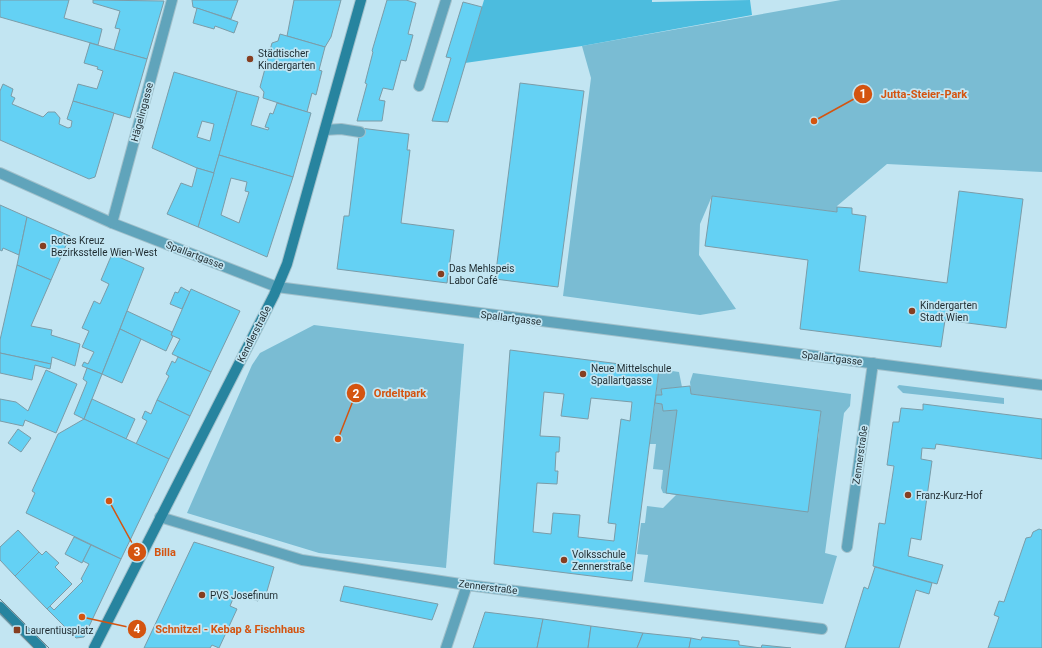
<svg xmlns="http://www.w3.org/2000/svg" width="1042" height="648" viewBox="0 0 1042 648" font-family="Roboto,sans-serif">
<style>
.green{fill:#7abcd3}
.forest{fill:#4cbcde}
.building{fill:#64d1f4;stroke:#7b9ca8;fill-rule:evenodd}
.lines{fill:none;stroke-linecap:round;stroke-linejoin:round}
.lane-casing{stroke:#a1c0cb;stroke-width:12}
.street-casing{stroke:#a1c0cb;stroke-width:12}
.secondary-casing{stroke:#a1c0cb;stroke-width:12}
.lane{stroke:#60a4bb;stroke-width:10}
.street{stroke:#60a4bb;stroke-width:10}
.secondary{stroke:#27849f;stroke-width:10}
.tram{stroke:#6e868e;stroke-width:1}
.poi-dot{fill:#863e21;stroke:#c2e5f2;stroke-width:1.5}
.labels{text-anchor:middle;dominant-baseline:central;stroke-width:3.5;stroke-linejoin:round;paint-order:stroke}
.poi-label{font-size:10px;fill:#1f2c31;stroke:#c2e5f2;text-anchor:start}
.street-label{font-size:10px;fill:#1f2c31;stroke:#c2e5f2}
.leader{fill:none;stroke:#d45410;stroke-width:1.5}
.callout-dot{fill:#d45410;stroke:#c2e5f2;stroke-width:1.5}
.mark-label{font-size:12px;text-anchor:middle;font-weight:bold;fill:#fff}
.callout-label{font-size:11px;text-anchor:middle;font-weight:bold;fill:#d45410;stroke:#c2e5f2;stroke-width:3.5;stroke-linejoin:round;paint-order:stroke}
</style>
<rect width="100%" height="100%" fill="#c2e5f2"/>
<!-- green -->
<g class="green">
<path d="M841 0H1042V172L887 164 837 206V212L712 196 700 224 699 255 736 309 700 315 563 296 591 78 582 46Z"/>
<path d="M314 325 464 344 446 568 319 553 187 513 252 365 260 353Z"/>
<path d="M659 369 679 372 682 387 661 389 662 395H656Z"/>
<path d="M693 373 851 394 850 406 844 413 825 553 837 556 823 604 644 582 648 555 637 554 641 523H645L647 506 663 508 676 495 663 493 661 488 663 470 653 469 656 444H649L655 403 662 404 663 411 677 410 818 439 821 411 691 394 690 382Z"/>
<path d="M899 385 1004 398V404L903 393 897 387Z"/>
</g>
<!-- forest -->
<path class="forest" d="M484 0H652V2L750 0 752 15 582 46 465 63Z"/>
<!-- building -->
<g class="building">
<path d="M0 0H69L64 18 102 29 98 45 0 17Z"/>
<path d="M93 0 164 1 147 59 114 50 120 29 115 28 120 11 93 3Z"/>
<path d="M192 0H238L231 19 193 7Z"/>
<path d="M294 0H341L331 37 325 47 287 36Z"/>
<path d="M387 0H406L416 3 408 34 413 35 406 61 401 60 393 90 383 88 379 100 385 101 382 121H357L367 84 365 83 373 52 372 51Z"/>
<path d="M463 2 482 7 448 122 432 121 451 58 446 57Z"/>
<path d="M197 8 238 22 234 33 215 26 214 29 193 23Z"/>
<path d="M280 34 325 47 319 70 322 71 316 95 312 93 307 112 263 98 264 92 260 87 272 43 278 41Z"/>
<path d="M90 43 147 59 130 118 73 101 78 84 97 89 103 71 97 69 98 67 84 63Z"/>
<path d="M174 72 237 91 214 173 197 168 152 148ZM202 121 214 124 210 141 197 137Z"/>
<path d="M520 83 584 91 558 287 495 279Z"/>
<path d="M3 84 13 89 11 96 15 98 12 104 43 117 48 112H55L60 118 59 124 68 128 71 127 72 121 67 119 73 101 114 113 95 177 89 179 0 140V91Z"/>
<path d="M237 91 259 97 251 125 268 130 269 128 265 127 270 113 273 114 277 103 311 113 293 177 219 155Z"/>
<path d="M360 128 409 134 407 150H410L401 223 454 230 447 283 337 269 344 216H349Z"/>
<path d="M219 155 293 177 267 257 198 227ZM231 178 247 182 245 191 249 192 239 223 221 215Z"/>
<path d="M197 168 214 173 198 227 167 214 181 183 192 187Z"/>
<path d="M959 191 1023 199 1006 328 945 320 941 347 800 329 808 260 705 246 712 196 837 212V207L852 208V214L866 216 859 271 947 283Z"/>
<path d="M0 205 27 217 19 255 3 248 2 251 0 250Z"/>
<path d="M27 217 70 236 51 280 17 265Z"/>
<path d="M112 254 144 268 102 374 82 366 84 362 88 364 94 352 82 347 89 331 82 328 94 301 100 304 109 284 101 280Z"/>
<path d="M17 265 51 280 31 326 52 330 51 335 80 344 75 366 52 357 51 364 0 353V340Z"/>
<path d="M181 287 190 292 182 309 170 304 175 292 178 293Z"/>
<path d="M191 289 240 311 211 372 172 354 180 339 171 335Z"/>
<path d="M127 311 172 332 171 335 173 336 166 351 120 329Z"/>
<path d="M120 329 141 339 122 383 102 374Z"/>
<path d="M510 350 659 369 632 581 494 564ZM544 392 564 394 561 416 588 419 591 398 632 402 630 421 621 419 608 523 616 524 614 541 578 537 580 515 553 513 551 534 533 532 537 483 557 484 558 471H555L556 452H559L560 437 540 436Z"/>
<path d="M0 353 51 364 50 369 35 365 32 380 0 373Z"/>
<path d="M178 357 211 372 190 416 157 400 169 376 166 374 172 361 175 363Z"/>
<path d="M87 368 102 374 84 419 74 414 87 382 83 379Z"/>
<path d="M46 370 77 384 56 433 25 420 23 426 0 421V399L16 402 28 411Z"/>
<path d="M690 386 691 394 821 411 808 512 666 493 677 410 663 411 662 404 655 403 656 395H662L661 389Z"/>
<path d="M92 399 135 419 126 439 84 419Z"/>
<path d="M157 400 190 416 169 459 136 444 147 421 142 418 145 411 151 414Z"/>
<path d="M923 404 1042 419V459L936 444 935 449 922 448 921 459 932 461 921 540 911 538 908 556 943 565 937 584 873 566 879 523 885 524 894 466 887 465 893 422H899L901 408 923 410Z"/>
<path d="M84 419 169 459 121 559 26 513 35 493 32 491 58 434Z"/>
<path d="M18 429 31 438 21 452 8 443Z"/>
<path d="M1039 529 1042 530V648H988L999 617 994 615 999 601 1004 602 1026 538 1031 537 1033 532Z"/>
<path d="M18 530 39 552 15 576 0 560V547Z"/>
<path d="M74 537 91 545 82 563 65 554Z"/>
<path d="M194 542 274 567 265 598 259 596 258 601 235 594 230 606 237 609 219 648 212 645 210 648H144Z"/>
<path d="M91 545 121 559 84 637 76 638 47 609 50 606 54 610 83 581 81 579 89 564 83 561Z"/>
<path d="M46 551 59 563 55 567 72 584 47 609 15 576 39 552 42 555Z"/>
<path d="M875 567 932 583 929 594 916 590 899 648H845L864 587 868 589Z"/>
<path d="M344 586 438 604 432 620 340 601Z"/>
<path d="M485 612 543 619 537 648H473Z"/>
<path d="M543 619 591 626 588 648H537Z"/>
<path d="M591 626 643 633 637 648H588Z"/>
<path d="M643 633 691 638 689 648H637Z"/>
<path d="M702 637 739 641V645L761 648 762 645 791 648H689L691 638 701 640Z"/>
</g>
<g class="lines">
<!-- lane casing -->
<g class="lane-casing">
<g id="lane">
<path d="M419 86 446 0"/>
<path d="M325 130 341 129 360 132"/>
</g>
</g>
<!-- street casing -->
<g class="street-casing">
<g id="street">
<path d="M0 173 112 223 277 287 1042 385"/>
<path d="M112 223 172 0"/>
<path d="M160 517 302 560 467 585 822 629"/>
<path d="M847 547 873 363"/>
<path d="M446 648 467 585"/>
</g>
</g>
<!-- secondary casing -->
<g class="secondary-casing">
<g id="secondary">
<path d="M0 607 41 648"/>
<path d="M94 648 274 295 287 264 361 0"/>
</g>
</g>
<!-- lane -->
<use href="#lane" class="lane"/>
<!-- street -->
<use href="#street" class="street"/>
<!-- secondary -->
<use href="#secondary" class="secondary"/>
<!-- tram -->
<g class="tram">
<path d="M0 599 49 648"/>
<path d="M0 613 34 648"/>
</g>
</g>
<!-- markers -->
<g class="poi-dot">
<circle cx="250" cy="59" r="4"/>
<circle cx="43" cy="246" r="4"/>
<circle cx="441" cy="274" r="4"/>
<circle cx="912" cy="311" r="4"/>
<circle cx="583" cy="374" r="4"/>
<circle cx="908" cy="495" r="4"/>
<circle cx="564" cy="560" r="4"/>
<circle cx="202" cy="595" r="4"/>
<rect x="13" y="626" width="8" height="8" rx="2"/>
</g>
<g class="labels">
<!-- poi labels -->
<g class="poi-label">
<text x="258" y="53">Städtischer<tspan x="258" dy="12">Kindergarten</tspan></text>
<text x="51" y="240">Rotes Kreuz<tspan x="51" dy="12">Bezirksstelle Wien-West</tspan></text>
<text x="449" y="268">Das Mehlspeis<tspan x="449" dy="12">Labor Café</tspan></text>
<text x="920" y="305">Kindergarten<tspan x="920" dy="12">Stadt Wien</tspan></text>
<text x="591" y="368">Neue Mittelschule<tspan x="591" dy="12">Spallartgasse</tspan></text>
<text x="916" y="495">Franz-Kurz-Hof</text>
<text x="572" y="554">Volksschule<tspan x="572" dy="12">Zennerstraße</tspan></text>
<text x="210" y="595">PVS Josefinum</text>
<text x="25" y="630">Laurentiusplatz</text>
</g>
<!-- street labels -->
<g class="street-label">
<text transform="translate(142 112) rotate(-75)">Hägelingasse</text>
<text transform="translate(195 255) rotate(21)">Spallartgasse</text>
<text transform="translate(511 318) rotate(7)">Spallartgasse</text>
<text transform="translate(254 334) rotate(-63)">Kendlerstraße</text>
<text transform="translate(832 358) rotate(7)">Spallartgasse</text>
<text transform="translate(860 455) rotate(-82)">Zennerstraße</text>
<text transform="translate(488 587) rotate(7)">Zennerstraße</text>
</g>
</g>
<!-- callouts -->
<path class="leader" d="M814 121L863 94M338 439L356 393M109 501L137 552M82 617L137 629"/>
<g class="callout-dot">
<circle cx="814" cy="121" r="4"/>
<circle cx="338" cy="439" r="4"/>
<circle cx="109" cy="501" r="4"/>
<circle cx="82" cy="617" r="4"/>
<circle cx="863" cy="94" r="10"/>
<circle cx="356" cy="393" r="10"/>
<circle cx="137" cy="552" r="10"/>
<circle cx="137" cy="629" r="10"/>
</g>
<g class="mark-label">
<text x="863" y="98">1</text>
<text x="356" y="398">2</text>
<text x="137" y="556">3</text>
<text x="137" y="633">4</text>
</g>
<g class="callout-label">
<text x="924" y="98">Jutta-Steier-Park</text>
<text x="400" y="397">Ordeltpark</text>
<text x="165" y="556">Billa</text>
<text x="230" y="633">Schnitzel - Kebap &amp; Fischhaus</text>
</g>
</svg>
